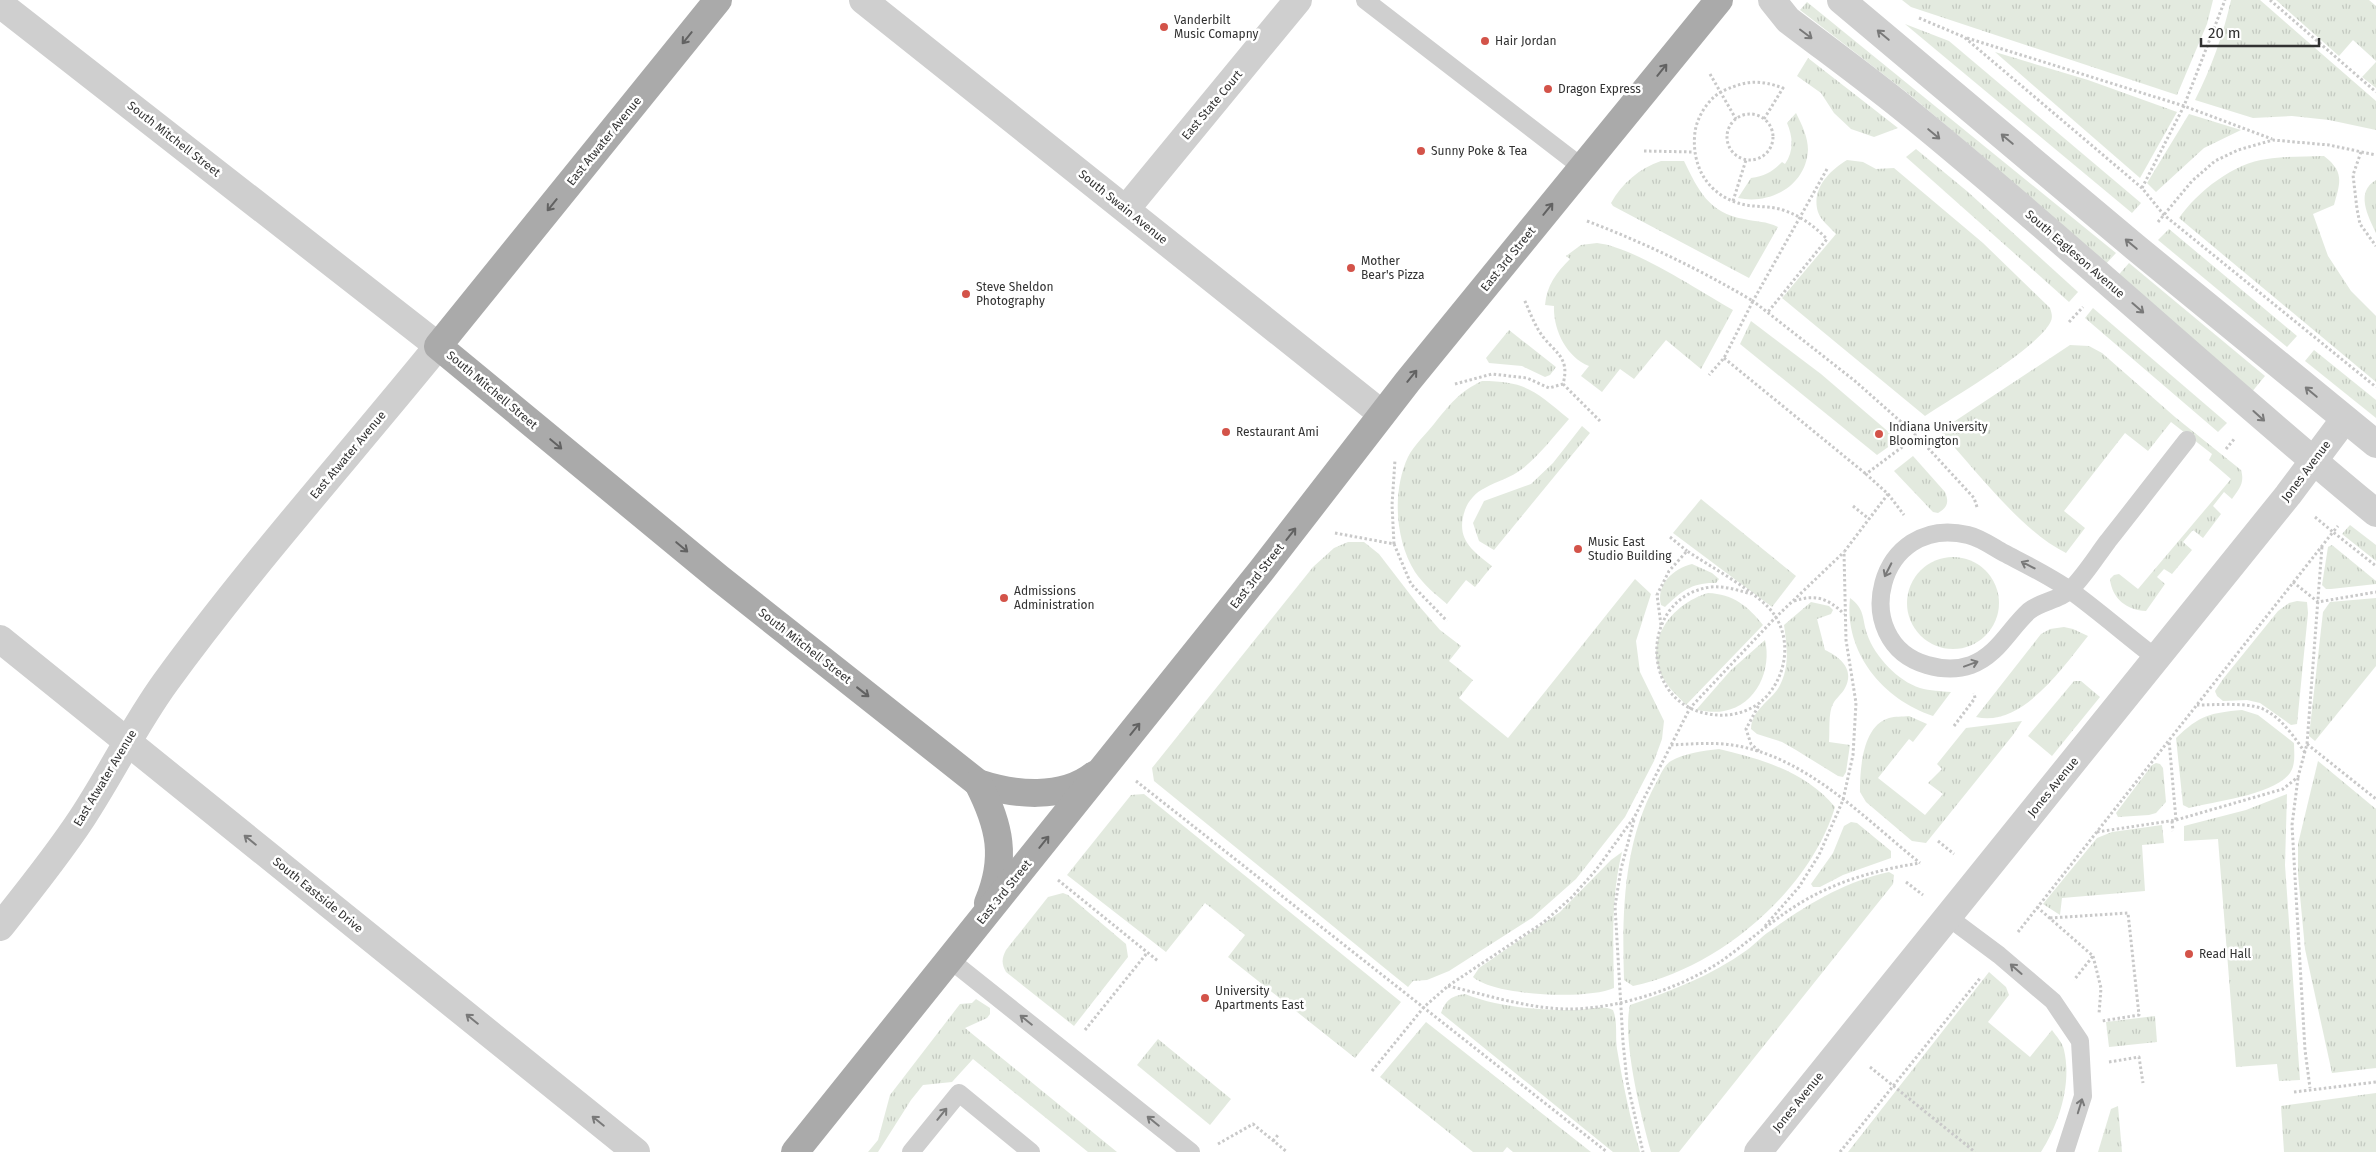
<svg xmlns="http://www.w3.org/2000/svg" width="2376" height="1152" viewBox="0 0 2376 1152" font-family="'Fira Sans',sans-serif">
<style>
.grass{fill:url(#grass-tufts)}
.lines{fill:none;stroke-linecap:round;stroke-linejoin:round}
.path{stroke:#c9c9c9;stroke-width:3;stroke-dasharray:2.5 2.5;stroke-linecap:butt}
.service{stroke:#cfcfcf;stroke-width:18}
.minor{stroke:#cfcfcf;stroke-width:28}
.tertiary{stroke:#cfcfcf;stroke-width:28}
.primary{stroke:#aaa;stroke-width:28}
.oneway{stroke:#797979}
.oneway2{stroke:#626262}
.poi-dot{fill:#d35349;stroke:#fff;stroke-width:2}
.labels{text-anchor:middle;dominant-baseline:central;stroke-width:5;stroke-linejoin:round;paint-order:stroke}
.poi-label{font-size:12px;fill:#323232;stroke:#fff;text-anchor:start}
.street-label{font-size:12px;fill:#323232;stroke:#fff}
</style>
<defs>
<pattern id="grass-tufts" width="24" height="20" patternUnits="userSpaceOnUse" patternTransform="scale(1.25)"><rect width="24" height="20" fill="#e3eadf"/><path d="M3 7l-1-3M5 7V3M7 7l1-3M15 17l-1-3M17 17v-4M19 17l1-3" fill="none" stroke="#c3c9c0"/></pattern>
</defs>
<rect width="100%" height="100%" fill="#fff"/>
<!-- grass -->
<g class="grass">
<path d="M1902 0H2213L2207 24 2177 95 1911 7Z"/>
<path d="M2231 0H2260L2376 101V130L2329 120 2292 116 2253 118 2195 100C2211 68 2223 36 2231 0Z"/>
<path d="M2276 0H2369L2376 6V61L2353 40 2339 56Z"/>
<path d="M1807 2 2116 253 2104 266 1986 159 1910 95 1800 10Z"/>
<path d="M1905 24 1949 41 2141 203 2132 213Z"/>
<path d="M1995 52 2088 80 2177 112 2140 178Z"/>
<path d="M1808 58 1898 128 1874 137 1851 129 1834 113 1821 93 1797 76Z"/>
<path d="M2376 62V88L2362 77Z"/>
<path d="M1796 113C1802 125 1808 137 1808 150 1806 186 1770 205 1738 198L1751 178C1765 176 1772 172 1782 162L1785 164C1794 151 1793 137 1787 123Z"/>
<path d="M2189 114 2241 130 2204 148 2156 192 2147 183Z"/>
<path d="M1916 149 1968 192 2078 292 2069 302 1906 157Z"/>
<path d="M2324 156C2345 172 2340 183 2334 205L2313 214 2328 256 2351 291 2376 316V382L2179 218C2198 191 2234 163 2267 159 2285 156 2305 157 2324 156Z"/>
<path d="M1847 160 1863 162 1876 169 1894 168 1983 243 2050 308C2052 314 2053 318 2050 323 2035 350 1953 397 1925 416L1782 298 1836 234C1830 227 1821 221 1818 212 1811 189 1829 171 1847 160Z"/>
<path d="M1661 161H1684C1698 190 1709 213 1744 219 1757 222 1766 221 1778 227L1749 278 1613 206 1611 203C1622 183 1640 168 1661 161Z"/>
<path d="M2376 180V233C2368 216 2355 192 2376 180Z"/>
<path d="M2169 229 2297 336 2287 347 2158 240Z"/>
<path d="M1597 243C1634 247 1699 291 1733 310L1701 369 1666 340 1634 379 1620 369 1602 392 1581 376 1589 366C1566 357 1553 329 1554 306L1545 305C1547 285 1556 273 1570 259L1566 256 1581 245Z"/>
<path d="M2129 263 2265 376 2251 393 2115 279Z"/>
<path d="M2093 308 2227 423 2218 432 2085 318Z"/>
<path d="M1751 321 1821 374 1898 440 1877 455 1740 344Z"/>
<path d="M1509 330 1556 367 1550 375 1545 377 1522 366 1489 363 1486 358Z"/>
<path d="M2070 345 2089 346 2102 353 2175 417 2241 470C2245 483 2239 489 2232 499L2224 492 2213 506 2221 514 2203 538 2193 530 2183 542 2192 550 2172 574 2164 569 2157 577 2165 584 2146 611C2127 610 2112 599 2110 579L2114 575 2119 574 2138 589 2231 479 2209 460 2212 454 2171 422 2148 451 2125 433 2064 511 2085 528 2066 553C2021 531 1975 469 1940 431Z"/>
<path d="M2314 350 2376 400V418L2305 361Z"/>
<path d="M1482 381C1527 381 1536 392 1569 419 1554 436 1540 455 1522 469 1511 478 1497 481 1485 488 1476 492 1468 501 1465 510 1455 539 1472 550 1492 566L1475 587 1466 580 1447 604C1435 594 1424 585 1415 572 1395 540 1392 491 1408 457 1414 445 1426 434 1434 424 1450 404 1459 392 1482 381Z"/>
<path d="M1582 426 1590 433 1494 550 1479 541 1473 523 1484 501 1531 484 1553 463Z"/>
<path d="M1913 456 1945 492C1949 502 1948 507 1938 513L1933 512 1894 471Z"/>
<path d="M1701 499 1796 576 1772 607 1673 533Z"/>
<path d="M2350 525 2376 545V561L2342 534Z"/>
<path d="M1348 542H1364L1379 554 1419 606 1440 630 1461 646 1449 661 1473 680 1459 698 1508 738 1635 579 1651 594 1636 641 1640 672 1664 721 1662 739 1654 761 1625 817 1576 879 1532 918 1449 971 1427 980 1413 981 1408 987 1154 781 1152 768 1313 567 1334 548Z"/>
<path d="M2332 545 2376 581V584L2331 589H2326L2322 585 2328 547Z"/>
<circle cx="1953" cy="603" r="46"/>
<path d="M1692 564 1712 573 1719 579 1716 583C1693 582 1681 591 1665 607L1661 605C1656 584 1673 569 1692 564Z"/>
<path d="M1708 593C1733 594 1748 606 1763 625L1686 705C1679 697 1670 690 1665 681 1641 643 1671 604 1708 593Z"/>
<path d="M1850 598C1865 609 1862 618 1867 634 1875 657 1898 681 1920 688 1930 691 1941 691 1951 692L1933 716C1883 699 1844 653 1850 598Z"/>
<path d="M2376 598V666L2315 741 2309 736 2323 612 2330 602Z"/>
<path d="M2297 601 2307 602 2308 613 2297 724 2291 725 2260 703 2247 700 2223 701 2217 696 2215 691 2223 679 2278 611 2289 603Z"/>
<path d="M1811 602 1829 606 1833 610 1831 614 1817 619 1825 650C1840 657 1855 669 1845 688 1842 694 1836 698 1833 704 1828 713 1830 732 1829 742L1850 745 1846 772 1843 777 1838 776 1796 750 1782 742 1757 734 1751 729C1752 709 1770 702 1779 687 1790 667 1787 647 1784 625Z"/>
<path d="M2064 627 2073 629 2088 636C2063 667 2022 728 1976 717L2041 634 2050 629Z"/>
<path d="M1765 640C1772 669 1757 705 1724 711 1715 713 1705 711 1696 710L1731 670Z"/>
<path d="M2074 681H2081L2100 697 2052 756 2028 736Z"/>
<path d="M2242 710 2258 715 2294 743C2294 753 2296 764 2290 773 2274 795 2215 801 2189 808L2183 805 2176 738C2200 715 2210 713 2242 710Z"/>
<path d="M1909 716 1927 724 1913 742 1909 739 1878 778 1925 815 1943 794 1928 783 1942 769 1937 764 1966 728 2022 721 2013 735 1926 843 1912 841 1866 802 1860 792C1860 770 1862 726 1889 718 1895 716 1902 717 1909 716Z"/>
<path d="M1719 749C1762 759 1806 772 1835 807 1810 891 1718 969 1633 986L1624 980C1622 913 1623 844 1656 783 1660 776 1664 765 1671 761 1685 753 1703 751 1719 749Z"/>
<path d="M2318 761 2376 809V1068L2332 1073 2305 949 2298 874V844Z"/>
<path d="M2156 763 2160 764 2163 768 2166 802 2156 813 2149 815 2118 817 2116 813 2152 765Z"/>
<path d="M1144 794 1401 1002 1355 1058 1228 957 1245 935 1205 903 1166 952 1067 875 1131 795Z"/>
<path d="M2287 794 2285 865 2300 1080 2279 1081 2277 1064 2236 1067 2218 839 2184 841V826L2246 810Z"/>
<path d="M1851 822 1857 823 1891 851V858L1843 875 1820 887H1813L1811 884 1833 853 1844 826Z"/>
<path d="M2162 825 2164 843 2142 845 2145 891 2062 898 2060 915 2043 904 2097 838 2112 832Z"/>
<path d="M1622 852C1611 897 1613 942 1614 988 1588 1000 1494 996 1473 977L1479 968 1560 912 1611 860Z"/>
<path d="M1889 872 1894 875 1893 884 1679 1152H1651C1641 1116 1622 1040 1630 1005 1671 991 1711 976 1747 950 1755 944 1762 936 1770 931 1806 905 1846 881 1889 872Z"/>
<path d="M1063 893 1068 895 1126 944 1128 957 1074 1026 1006 972C1001 963 1002 958 1006 950L1048 897Z"/>
<path d="M1989 972 2006 987 2009 995 1988 1022 2030 1057 2052 1030C2056 1036 2063 1043 2064 1050 2072 1084 2059 1124 2041 1152H1848Z"/>
<path d="M1465 994C1498 1007 1536 1010 1571 1010 1586 1011 1600 1004 1613 1010 1618 1022 1615 1036 1617 1049 1623 1084 1630 1118 1640 1152H1613L1441 1013C1446 1000 1451 996 1465 994Z"/>
<path d="M976 999 990 1008V1014L987 1018 965 1028 1117 1152H1088L973 1059 952 1082 923 1085 911 1100 878 1152H868L878 1140 890 1095 960 1004 972 1003Z"/>
<path d="M2155 1016 2157 1042 2109 1047 2106 1022Z"/>
<path d="M1426 1022 1591 1152H1513L1507 1147 1503 1152H1473L1380 1077Z"/>
<path d="M1158 1039 1231 1099 1210 1125 1137 1065Z"/>
<path d="M2376 1093V1152H2284L2281 1106Z"/>
<path d="M2118 1106 2122 1152H2098L2111 1109Z"/>
</g>
<g class="lines">
<!-- path -->
<g class="path">
<path d="M2270 0 2376 92"/>
<path d="M1919 18 1964 37 2142 188 2164 215 2376 387"/>
<path d="M1967 38 2184 106 2272 139"/>
<path d="M1710 74 1736 119"/>
<circle cx="1750" cy="137" r="23"/>
<path d="M1764 119 1783 88C1760 80 1748 80 1725 90 1710 96 1697 116 1695 132 1691 164 1706 193 1738 203 1752 208 1768 205 1783 210 1801 216 1814 226 1827 239L1768 312"/>
<path d="M1644 151 1694 152"/>
<path d="M2361 152 2353 175 2357 209 2360 224 2376 246"/>
<path d="M1827 169 1753 301 1855 381 1917 436 1974 498 1977 507"/>
<path d="M2142 188 2184 106 2225 0"/>
<path d="M1733 201 1746 160"/>
<path d="M1587 221C1645 243 1699 269 1753 301L1724 358 1709 375"/>
<path d="M2158 222 2192 181 2215 161 2238 150 2273 140 2329 145 2376 155"/>
<path d="M2069 322 2083 307"/>
<path d="M1724 358 1866 474"/>
<path d="M1455 384 1492 374 1527 378 1549 388 1563 384C1571 355 1552 352 1539 331 1533 321 1529 310 1524 299"/>
<path d="M1563 384 1600 421"/>
<path d="M2226 449 2235 438"/>
<path d="M1888 494 1904 515"/>
<path d="M1853 506 1869 519"/>
<path d="M2315 517 2333 532 2338 526"/>
<path d="M1335 533 1394 544 1411 584 1447 621"/>
<path d="M1670 537 1687 551"/>
<path d="M1394 544 1392 505 1395 460"/>
<path d="M2293 582 2318 602 2376 592"/>
<path d="M1794 601C1815 594 1828 598 1844 614"/>
<path d="M1661 625 1657 595 1669 571 1687 551C1711 567 1748 587 1768 607 1792 632 1789 671 1767 696 1752 712 1730 718 1709 714 1638 703 1640 596 1711 587 1725 586 1738 590 1751 594"/>
<path d="M2197 705C2215 705 2247 702 2263 709 2282 718 2295 738 2306 754"/>
<path d="M1954 726 1975 698 1974 693"/>
<path d="M2307 744 2376 799"/>
<path d="M1671 745C1691 744 1713 742 1732 745 1806 756 1864 818 1920 863"/>
<path d="M1759 751 1751 744 1746 729 1760 703"/>
<path d="M2298 778 2292 825 2305 1050 2310 1088"/>
<path d="M1136 781 1607 1152"/>
<path d="M1634 820 1621 869 1615 906 1623 1042 1627 1081 1643 1152"/>
<path d="M2176 820 2283 789 2298 777 2307 744 2322 546"/>
<path d="M2172 821 2173 831"/>
<path d="M2097 832 2176 820 2169 740"/>
<path d="M1938 841 1954 854"/>
<path d="M1058 880 1158 961"/>
<path d="M1906 882 1923 895"/>
<path d="M2037 907 2093 956 2074 980"/>
<path d="M2050 918 2128 913 2139 1015 2102 1021"/>
<path d="M1765 926 1799 887 1819 855 1843 800 1853 755 1856 703 1846 640 1844 552 1888 494 1866 474 1917 436"/>
<path d="M2018 932 2333 532 2376 566"/>
<path d="M2093 956 2101 988 2099 1014"/>
<path d="M1448 986C1487 995 1526 1008 1566 1009 1616 1010 1682 988 1723 960 1752 939 1778 915 1809 898 1843 879 1882 869 1920 863"/>
<path d="M1085 1030 1147 953"/>
<path d="M2109 1062 2139 1057 2143 1083"/>
<path d="M1870 1067 1975 1152"/>
<path d="M1372 1071 1424 1007 1448 986 1544 922 1572 897 1596 870 1635 816 1690 708 1775 618 1844 552"/>
<path d="M2294 1092 2376 1082"/>
<path d="M1273 1141 1278 1135"/>
<path d="M1218 1144 1253 1124 1287 1152"/>
<path d="M1840 1152 1981 977"/>
</g>
<!-- service -->
<g class="service">
<path d="M1365 0 1583 168"/>
<path d="M2156 658C2127 636 2100 612 2071 591 2050 576 2027 565 2004 553 1993 547 1981 538 1968 535 1877 513 1847 642 1927 665 1941 669 1957 670 1971 665 1998 655 2009 629 2029 611 2041 601 2061 600 2071 589 2085 575 2096 557 2108 541 2135 507 2161 473 2187 440"/>
<path d="M1948 917 1999 955 2053 1001 2080 1041 2083 1096 2065 1152"/>
<path d="M949 959 1191 1152"/>
<path d="M911 1152 959 1093 1031 1152"/>
</g>
<!-- minor -->
<g class="minor">
<path d="M863 0 1382 414"/>
<path d="M0 4 438 346C347 458 250 566 165 683 134 726 111 774 82 818 57 856 28 892 0 927"/>
<path d="M1126 209 1298 0"/>
<path d="M0 639 636 1152"/>
<path d="M1758 1152 2288 495 2344 420"/>
</g>
<!-- tertiary -->
<g class="tertiary">
<path d="M1772 0 1788 20C1830 52 1873 83 1913 116 2071 245 2219 384 2376 513"/>
<path d="M1841 0 2135 247 2376 444"/>
</g>
<!-- primary -->
<g class="primary">
<path d="M718 0 438 346 719 578 978 783C1014 795 1062 800 1094 775"/>
<path d="M978 783C1000 826 1007 858 988 903"/>
<path d="M795 1152 1261 571 1408 381 1719 0"/>
</g>
</g>
<!-- one-way arrows -->
<defs><path id="oneway-shaft" d="M-6 0H5M1.5-3L5.5 0L1.5 3" fill="none" stroke-width="1.6" stroke-linecap="round" stroke-linejoin="round" transform="scale(1.25)"/></defs>
<g class="oneway">
<use href="#oneway-shaft" transform="translate(1806 34) rotate(37)"/>
<use href="#oneway-shaft" transform="translate(1883 35) rotate(-140)"/>
<use href="#oneway-shaft" transform="translate(1934 134) rotate(40)"/>
<use href="#oneway-shaft" transform="translate(2007 139) rotate(-140)"/>
<use href="#oneway-shaft" transform="translate(2131 244) rotate(-140)"/>
<use href="#oneway-shaft" transform="translate(2138 308) rotate(41)"/>
<use href="#oneway-shaft" transform="translate(2311 392) rotate(-140)"/>
<use href="#oneway-shaft" transform="translate(2259 416) rotate(42)"/>
<use href="#oneway-shaft" transform="translate(2028 565) rotate(-153)"/>
<use href="#oneway-shaft" transform="translate(1888 570) rotate(117)"/>
<use href="#oneway-shaft" transform="translate(1971 664) rotate(-20)"/>
<use href="#oneway-shaft" transform="translate(250 840) rotate(-141)"/>
<use href="#oneway-shaft" transform="translate(2016 969) rotate(-139)"/>
<use href="#oneway-shaft" transform="translate(472 1019) rotate(-141)"/>
<use href="#oneway-shaft" transform="translate(1026 1020) rotate(-141)"/>
<use href="#oneway-shaft" transform="translate(2080 1106) rotate(-73)"/>
<use href="#oneway-shaft" transform="translate(942 1114) rotate(-51)"/>
<use href="#oneway-shaft" transform="translate(598 1121) rotate(-141)"/>
<use href="#oneway-shaft" transform="translate(1153 1121) rotate(-141)"/>
</g>
<g class="oneway2">
<use href="#oneway-shaft" transform="translate(687 38) rotate(129)"/>
<use href="#oneway-shaft" transform="translate(1662 70) rotate(-51)"/>
<use href="#oneway-shaft" transform="translate(552 205) rotate(129)"/>
<use href="#oneway-shaft" transform="translate(1548 209) rotate(-51)"/>
<use href="#oneway-shaft" transform="translate(1412 376) rotate(-51)"/>
<use href="#oneway-shaft" transform="translate(556 444) rotate(40)"/>
<use href="#oneway-shaft" transform="translate(1291 534) rotate(-52)"/>
<use href="#oneway-shaft" transform="translate(682 547) rotate(40)"/>
<use href="#oneway-shaft" transform="translate(863 692) rotate(38)"/>
<use href="#oneway-shaft" transform="translate(1135 729) rotate(-51)"/>
<use href="#oneway-shaft" transform="translate(1044 842) rotate(-51)"/>
</g>
<!-- markers -->
<g class="poi-dot">
<circle cx="1164" cy="27" r="5"/>
<circle cx="1485" cy="41" r="5"/>
<circle cx="1548" cy="89" r="5"/>
<circle cx="1421" cy="151" r="5"/>
<circle cx="1351" cy="268" r="5"/>
<circle cx="966" cy="294" r="5"/>
<circle cx="1226" cy="432" r="5"/>
<circle cx="1879" cy="434" r="5"/>
<circle cx="1578" cy="549" r="5"/>
<circle cx="1004" cy="598" r="5"/>
<circle cx="2189" cy="954" r="5"/>
<circle cx="1205" cy="998" r="5"/>
</g>
<g class="labels">
<!-- poi labels -->
<g class="poi-label">
<text x="1174" y="20">Vanderbilt<tspan x="1174" dy="14">Music Comapny</tspan></text>
<text x="1495" y="41">Hair Jordan</text>
<text x="1558" y="89">Dragon Express</text>
<text x="1431" y="151">Sunny Poke &amp; Tea</text>
<text x="1361" y="261">Mother<tspan x="1361" dy="14">Bear's Pizza</tspan></text>
<text x="976" y="287">Steve Sheldon<tspan x="976" dy="14">Photography</tspan></text>
<text x="1889" y="427">Indiana University<tspan x="1889" dy="14">Bloomington</tspan></text>
<text x="1236" y="432">Restaurant Ami</text>
<text x="1588" y="542">Music East<tspan x="1588" dy="14">Studio Building</tspan></text>
<text x="1014" y="591">Admissions<tspan x="1014" dy="14">Administration</tspan></text>
<text x="2199" y="954">Read Hall</text>
<text x="1215" y="991">University<tspan x="1215" dy="14">Apartments East</tspan></text>
</g>
<!-- street labels -->
<g class="street-label">
<text transform="translate(1212 105) rotate(-50)">East State Court</text>
<text transform="translate(174 139) rotate(38)">South Mitchell Street</text>
<text transform="translate(604 141) rotate(-51)">East Atwater Avenue</text>
<text transform="translate(1123 207) rotate(39)">South Swain Avenue</text>
<text transform="translate(2075 254) rotate(41)">South Eagleson Avenue</text>
<text transform="translate(1508 259) rotate(-51)">East 3rd Street</text>
<text transform="translate(492 390) rotate(40)">South Mitchell Street</text>
<text transform="translate(348 455) rotate(-50)">East Atwater Avenue</text>
<text transform="translate(2306 471) rotate(-53)">Jones Avenue</text>
<text transform="translate(1257 576) rotate(-52)">East 3rd Street</text>
<text transform="translate(805 646) rotate(38)">South Mitchell Street</text>
<text transform="translate(105 778) rotate(-59)">East Atwater Avenue</text>
<text transform="translate(2053 787) rotate(-51)">Jones Avenue</text>
<text transform="translate(1004 892) rotate(-51)">East 3rd Street</text>
<text transform="translate(318 895) rotate(39)">South Eastside Drive</text>
<text transform="translate(1798 1102) rotate(-51)">Jones Avenue</text>
</g>
</g>
<!-- scale -->
<path d="M2201 38v8h118v-8" fill="none" stroke="#323232" stroke-width="2.5"/>
<text x="2208" y="38" font-size="15" fill="#323232" stroke="#ffffff" stroke-width="4" paint-order="stroke">20 m</text>
</svg>
